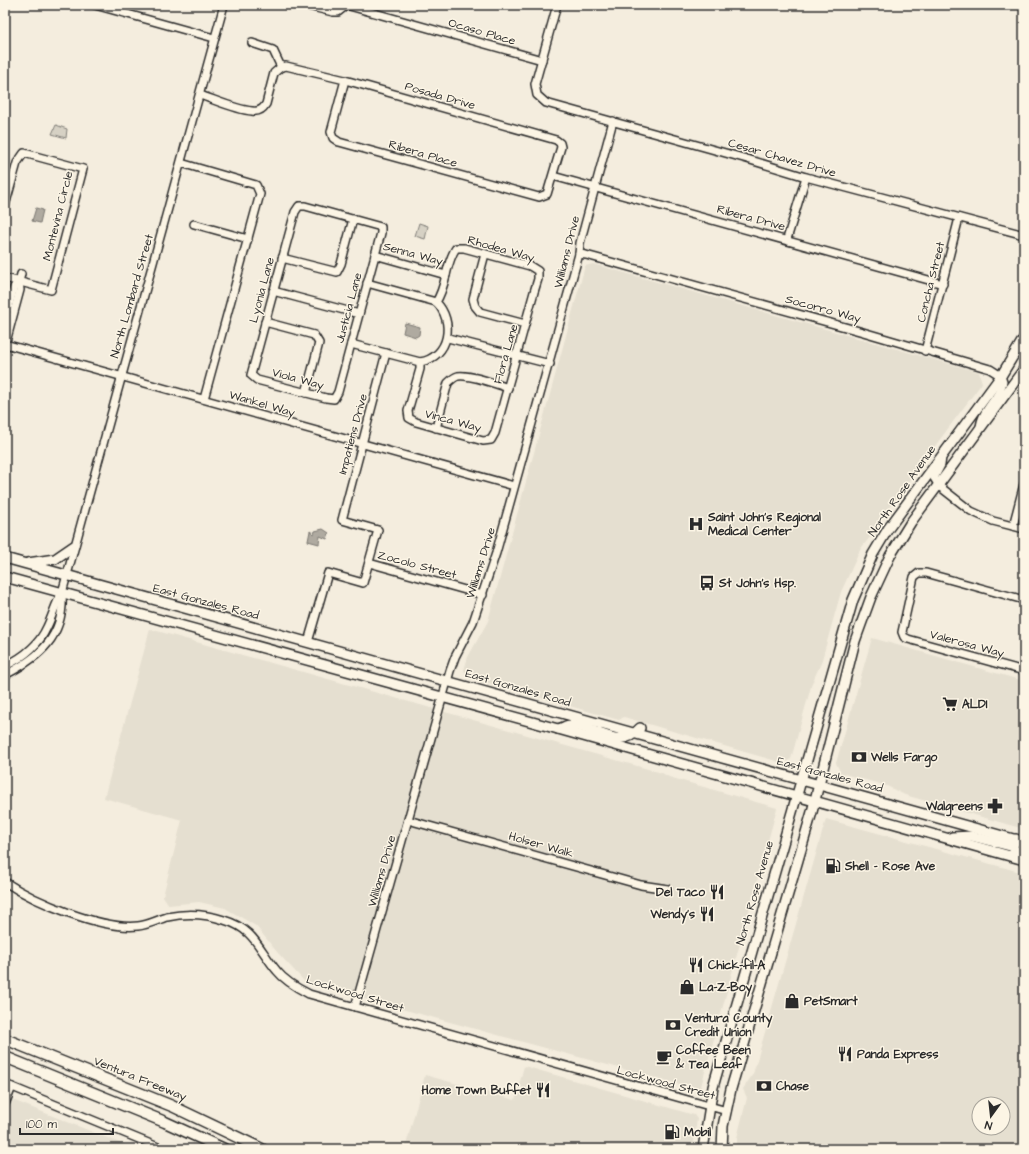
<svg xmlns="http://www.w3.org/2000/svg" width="1029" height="1154" viewBox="0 0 1029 1154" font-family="'Architects Daughter',sans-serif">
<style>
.built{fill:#e5dfd0;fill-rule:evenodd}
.green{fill:#d6d1c4;stroke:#807e78}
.water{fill:#afaaa0;stroke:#7a7771}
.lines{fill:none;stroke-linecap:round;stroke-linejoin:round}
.minor-casing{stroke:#2b2b2b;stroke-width:10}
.major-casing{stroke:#2b2b2b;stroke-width:12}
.highway-casing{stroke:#2b2b2b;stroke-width:13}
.minor{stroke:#fcf5e5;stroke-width:7}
.major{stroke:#fcf5e5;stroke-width:9}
.highway{stroke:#fcf5e5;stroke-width:10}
.labels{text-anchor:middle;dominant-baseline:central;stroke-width:3;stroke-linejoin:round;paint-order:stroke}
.street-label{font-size:12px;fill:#2b2b2b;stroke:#fcf5e5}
.poi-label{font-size:12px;font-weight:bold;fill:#2b2b2b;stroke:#fcf5e5;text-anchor:start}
</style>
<rect width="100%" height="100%" fill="#f4edde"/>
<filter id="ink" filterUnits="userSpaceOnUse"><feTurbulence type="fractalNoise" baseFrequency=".025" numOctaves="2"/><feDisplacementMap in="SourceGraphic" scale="8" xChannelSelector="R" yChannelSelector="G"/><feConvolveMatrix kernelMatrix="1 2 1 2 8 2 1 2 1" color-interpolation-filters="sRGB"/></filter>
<g filter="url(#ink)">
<!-- built -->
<g class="built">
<path d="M593 264 979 372 982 383 885 513 872 535 861 548 841 592 821 663 812 683 791 759 783 763 624 717 619 720 468 677 464 670 468 657 488 621 585 266Z"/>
<path d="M150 629 662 773 669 777 777 808 700 1090 306 983 277 952 256 926 225 908 199 902 169 905 163 896 182 820 104 798Z"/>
<path d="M872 638 1024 681V829L905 795 887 786 841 773 836 763Z"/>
<path d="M826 819 1024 873V1149H737V1138L747 1098 743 1089 753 1074ZM979 1104H1003V1128H979Z"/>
<path d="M524 1066 694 1115 697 1119 693 1149H405L425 1075 515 1100Z"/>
<path d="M5 1097 135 1149H5Z"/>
</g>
<!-- green -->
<g class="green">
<path d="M56 125 67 129 66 138 52 134Z"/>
<path d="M419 223 428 226 425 239 415 236Z"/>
</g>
<!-- water -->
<g class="water">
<path d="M36 208 43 210 40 223 32 221Z"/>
<path d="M405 323 420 327 419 335 416 337 403 333Z"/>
<path d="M323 529 329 533 327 539 320 536 319 544 308 541 310 531 314 534 315 531Z"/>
</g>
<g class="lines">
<!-- minor casing -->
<g class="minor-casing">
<g id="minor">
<path d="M95 5 214 38"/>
<path d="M304 5 333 12H338L347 5"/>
<path d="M346 5 542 60"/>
<path d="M557 5 535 84 537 95 546 103 747 159 806 177 1024 235"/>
<path d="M252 43 273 50 281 67 286 66 345 80 556 140 560 143 561 147 547 194 539 197 339 142 333 138 331 132 345 80"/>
<path d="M200 95C215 100 237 110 252 111 258 112 263 109 266 104L274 73 281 67"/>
<path d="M181 163 256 185 260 194 204 399"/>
<path d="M553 176 943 284"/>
<path d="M5 206 17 163 24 153 83 169 51 290 5 278"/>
<path d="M299 206H305L381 227V233L338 392 334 399 326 398 257 380 251 375 295 212Z"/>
<path d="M194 224 248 239"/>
<path d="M787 239 806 177"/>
<path d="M485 254 473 299 475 306 480 312 525 324"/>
<path d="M579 254 586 255 863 332 990 369 1001 376 1003 382C999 399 980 411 980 429"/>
<path d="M375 255 446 275"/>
<path d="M282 258 337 272 341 264 353 219"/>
<path d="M273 291 359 314"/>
<path d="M5 319 14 287 19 282"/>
<path d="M265 322 314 335 319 343 306 393"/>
<path d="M448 338 550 364"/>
<path d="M5 340 7 338 20 290 19 282 21 274"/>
<path d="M5 344 514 486"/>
<path d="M351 344 420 362C450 357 455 321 436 302L367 283"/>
<path d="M925 351 959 218"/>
<path d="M420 362V369L408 411 409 418 416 422 483 441 491 440 495 433 534 292 538 279V271L530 266 464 248H456C445 264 447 286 436 302"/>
<path d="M436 428 448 383C451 380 454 377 458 376 470 374 496 384 508 388"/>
<path d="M942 457 941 465 934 478 939 486 971 511 993 521 1024 529"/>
<path d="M1013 526 1024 484"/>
<path d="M369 563 483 595"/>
<path d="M1024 600 926 573H919L914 577 902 632 904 637 908 639 1024 671"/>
<path d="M308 642 328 573 363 583 378 530 342 520 386 353"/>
<path d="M5 666C22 658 39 645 47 627 53 615 55 604 62 593"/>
<path d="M5 675C40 657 65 636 62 593L224 5"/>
<path d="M408 820 641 885 668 889"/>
<path d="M5 882C35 902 102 930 138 926 148 925 157 920 167 917 186 913 206 914 224 920 255 929 259 950 277 971 285 981 297 988 309 994L727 1111"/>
<path d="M355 1007 450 671 455 657 473 622 496 553 579 254 580 243 613 121"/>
<path d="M5 1084 163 1149"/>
<path d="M5 1104 12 1087"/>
</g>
</g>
<!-- major casing -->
<g class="major-casing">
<g id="major">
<path d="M5 558 1024 842"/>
<path d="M28 563 55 559 74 546"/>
<path d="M5 577 558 729 1024 860"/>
<path d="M558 729C562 728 567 725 570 725 595 725 619 753 640 728"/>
<path d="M952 837 971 836 1010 846 1014 844 1016 839"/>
<path d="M1011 856 1015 851H1024"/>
<path d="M703 1149 713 1087 853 600 873 554 888 529 1001 376 1024 338"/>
<path d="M722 1149 723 1126 731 1089 812 812 855 641 871 597 890 556 911 522 1024 369"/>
</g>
</g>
<!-- highway casing -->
<g class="highway-casing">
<g id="highway">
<path d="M5 1039 172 1106 262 1149"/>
<path d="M5 1057 165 1122 224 1149"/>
</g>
</g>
<!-- minor -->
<use href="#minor" class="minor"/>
<!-- major -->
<use href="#major" class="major"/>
<!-- highway -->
<use href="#highway" class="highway"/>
</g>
</g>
<!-- icons -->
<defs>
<g id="hospital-bare" transform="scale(1.2)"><path d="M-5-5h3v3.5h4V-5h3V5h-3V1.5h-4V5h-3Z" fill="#2b2b2b" stroke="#fcf5e5" stroke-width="2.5" paint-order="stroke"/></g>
<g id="bus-bare" transform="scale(1.2)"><path d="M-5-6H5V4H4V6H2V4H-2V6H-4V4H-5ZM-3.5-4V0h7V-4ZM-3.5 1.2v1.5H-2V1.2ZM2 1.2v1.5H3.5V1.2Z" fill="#2b2b2b" stroke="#fcf5e5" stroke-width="2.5" paint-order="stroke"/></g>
<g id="supermarket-bare" transform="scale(1.2)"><path d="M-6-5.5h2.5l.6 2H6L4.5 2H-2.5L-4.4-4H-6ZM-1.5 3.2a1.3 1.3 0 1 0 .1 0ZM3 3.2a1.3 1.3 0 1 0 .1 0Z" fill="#2b2b2b" stroke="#fcf5e5" stroke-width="2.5" paint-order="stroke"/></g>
<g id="bank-bare" transform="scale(1.2)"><path d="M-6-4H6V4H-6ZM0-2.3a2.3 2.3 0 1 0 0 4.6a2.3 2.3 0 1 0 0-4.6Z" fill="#2b2b2b" stroke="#fcf5e5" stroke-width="2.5" paint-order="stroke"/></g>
<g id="pharmacy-bare" transform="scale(1.2)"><path d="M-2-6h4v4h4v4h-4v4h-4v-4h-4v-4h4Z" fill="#2b2b2b" stroke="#fcf5e5" stroke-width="2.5" paint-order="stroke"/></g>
<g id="fuel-bare" transform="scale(1.2)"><path d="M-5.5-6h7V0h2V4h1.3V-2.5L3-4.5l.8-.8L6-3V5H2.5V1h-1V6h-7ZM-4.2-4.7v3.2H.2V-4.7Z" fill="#2b2b2b" stroke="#fcf5e5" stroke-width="2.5" paint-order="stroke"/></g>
<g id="restaurant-bare" transform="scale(1.2)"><path d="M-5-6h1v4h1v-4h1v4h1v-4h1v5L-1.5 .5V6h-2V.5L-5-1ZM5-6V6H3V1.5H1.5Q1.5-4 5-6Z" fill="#2b2b2b" stroke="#fcf5e5" stroke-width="2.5" paint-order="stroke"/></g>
<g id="shop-bare" transform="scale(1.2)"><path d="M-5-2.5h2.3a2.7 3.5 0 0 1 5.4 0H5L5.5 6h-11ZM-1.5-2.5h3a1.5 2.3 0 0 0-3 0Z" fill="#2b2b2b" stroke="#fcf5e5" stroke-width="2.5" paint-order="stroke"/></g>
<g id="cafe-bare" transform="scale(1.2)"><path d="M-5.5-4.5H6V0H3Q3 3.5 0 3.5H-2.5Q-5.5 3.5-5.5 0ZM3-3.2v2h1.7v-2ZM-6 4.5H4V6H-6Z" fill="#2b2b2b" stroke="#fcf5e5" stroke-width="2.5" paint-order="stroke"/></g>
</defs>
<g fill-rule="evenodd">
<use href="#hospital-bare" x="696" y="524"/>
<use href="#bus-bare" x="707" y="583"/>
<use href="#supermarket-bare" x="950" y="704"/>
<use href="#bank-bare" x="859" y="757"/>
<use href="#pharmacy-bare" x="995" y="806"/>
<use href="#fuel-bare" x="833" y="866"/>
<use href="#restaurant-bare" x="717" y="892"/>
<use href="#restaurant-bare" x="707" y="914"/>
<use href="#restaurant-bare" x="696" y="965"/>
<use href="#shop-bare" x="687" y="987"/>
<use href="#shop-bare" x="792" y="1001"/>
<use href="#bank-bare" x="673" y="1025"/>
<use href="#restaurant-bare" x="845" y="1054"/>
<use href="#cafe-bare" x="664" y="1057"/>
<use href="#bank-bare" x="764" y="1086"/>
<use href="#restaurant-bare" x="543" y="1090"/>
<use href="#fuel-bare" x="672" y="1132"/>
</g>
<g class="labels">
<!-- street labels -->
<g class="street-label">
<text transform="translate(482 32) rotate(16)">Ocaso Place</text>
<text transform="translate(440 96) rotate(16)">Posada Drive</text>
<text transform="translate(423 154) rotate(16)">Ribera Place</text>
<text transform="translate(782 158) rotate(16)">Cesar Chavez Drive</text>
<text transform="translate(58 216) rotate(-76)">Montevina Circle</text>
<text transform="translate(751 218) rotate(15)">Ribera Drive</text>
<text transform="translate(501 249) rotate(16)">Rhodea Way</text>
<text transform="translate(567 252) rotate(-76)">Williams Drive</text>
<text transform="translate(413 254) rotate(15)">Senna Way</text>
<text transform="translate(931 282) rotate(-76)">Concha Street</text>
<text transform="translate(262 290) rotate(-75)">Lyonia Lane</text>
<text transform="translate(132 296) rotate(-74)">North Lombard Street</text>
<text transform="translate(349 308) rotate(-75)">Justicia Lane</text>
<text transform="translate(823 309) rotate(15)">Socorro Way</text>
<text transform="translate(506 354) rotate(-74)">Flora Lane</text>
<text transform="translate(298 379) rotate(15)">Viola Way</text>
<text transform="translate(262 404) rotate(16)">Wankel Way</text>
<text transform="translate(453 421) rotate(15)">Vinca Way</text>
<text transform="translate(353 434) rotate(-75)">Impatiens Drive</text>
<text transform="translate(902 491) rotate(-55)">North Rose Avenue</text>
<text transform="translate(481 563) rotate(-73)">Williams Drive</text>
<text transform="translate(417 565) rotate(15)">Zocolo Street</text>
<text transform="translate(206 602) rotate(15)">East Gonzales Road</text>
<text transform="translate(967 644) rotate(15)">Valerosa Way</text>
<text transform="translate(518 688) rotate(16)">East Gonzales Road</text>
<text transform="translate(830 775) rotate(15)">East Gonzales Road</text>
<text transform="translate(541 845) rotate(16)">Holser Walk</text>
<text transform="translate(382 871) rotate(-74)">Williams Drive</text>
<text transform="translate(755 893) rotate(-74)">North Rose Avenue</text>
<text transform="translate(355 994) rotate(17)">Lockwood Street</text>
<text transform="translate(140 1079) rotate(22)">Ventura Freeway</text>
<text transform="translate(666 1083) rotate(15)">Lockwood Street</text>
</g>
<!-- poi labels -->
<g class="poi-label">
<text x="708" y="517">Saint John's Regional<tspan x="708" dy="14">Medical Center</tspan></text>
<text x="719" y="583">St John's Hsp.</text>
<text x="962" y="704">ALDI</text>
<text x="871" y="757">Wells Fargo</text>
<text x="983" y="806" text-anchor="end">Walgreens</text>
<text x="845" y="866">Shell - Rose Ave</text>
<text x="705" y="892" text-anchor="end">Del Taco</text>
<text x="695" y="914" text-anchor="end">Wendy's</text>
<text x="708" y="965">Chick-fil-A</text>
<text x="699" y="987">La-Z-Boy</text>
<text x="804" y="1001">PetSmart</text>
<text x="685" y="1018">Ventura County<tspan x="685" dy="14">Credit Union</tspan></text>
<text x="676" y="1050">Coffee Been<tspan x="676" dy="14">&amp; Tea Leaf</tspan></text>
<text x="857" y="1054">Panda Express</text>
<text x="776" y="1086">Chase</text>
<text x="531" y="1090" text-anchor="end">Home Town Buffet</text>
<text x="684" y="1132">Mobil</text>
</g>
</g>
<!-- margin -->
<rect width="1029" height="1154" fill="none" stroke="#fcf5e5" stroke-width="20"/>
<rect x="10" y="10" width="1009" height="1134" fill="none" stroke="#2b2b2b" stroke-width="1.5" filter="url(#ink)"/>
<!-- north arrow -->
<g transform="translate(991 1116) rotate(195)"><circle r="19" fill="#fcf5e5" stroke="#a8a49b"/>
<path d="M0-3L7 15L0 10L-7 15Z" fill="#2b2b2b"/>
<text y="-6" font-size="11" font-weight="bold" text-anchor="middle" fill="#2b2b2b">N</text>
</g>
<!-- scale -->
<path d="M20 1128v6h93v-6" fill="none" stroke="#2b2b2b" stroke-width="2"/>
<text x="26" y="1128" font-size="12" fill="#2b2b2b" stroke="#fcf5e5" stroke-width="3" paint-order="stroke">100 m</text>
</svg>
